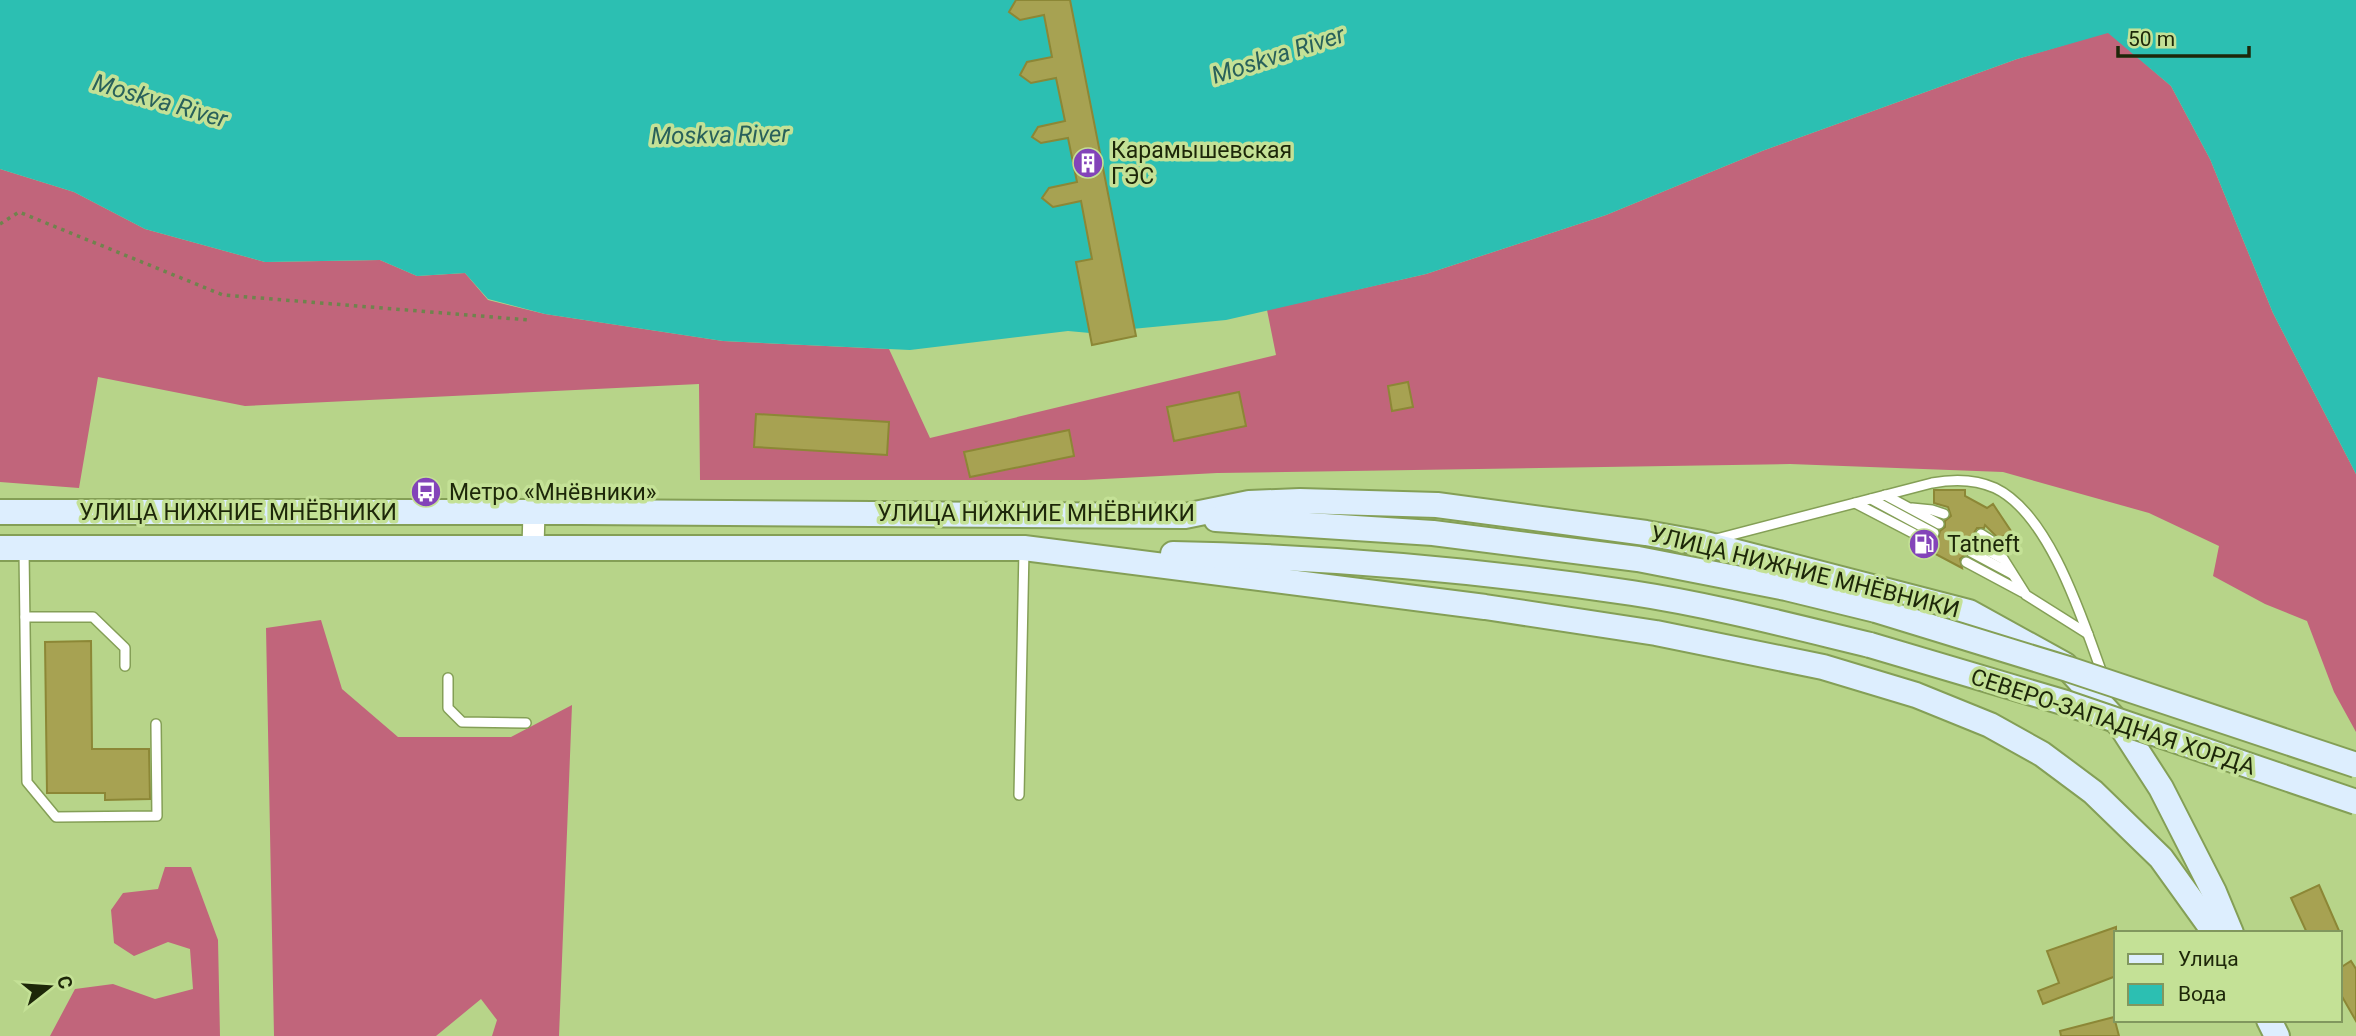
<svg xmlns="http://www.w3.org/2000/svg" width="2356" height="1036" viewBox="0 0 2356 1036" font-family="Roboto,sans-serif">
<style>
.forest{fill:#c1657b}
.water{fill:#2cbfb2}
.building{fill:#a7a252;stroke:#8c8736;stroke-width:2}
.lines{fill:none;stroke-linecap:round;stroke-linejoin:round}
.service-casing{stroke:#849f56;stroke-width:12}
.tertiary-casing{stroke:#849f56;stroke-width:24}
.secondary-casing{stroke:#849f56;stroke-width:28}
.path{stroke:#6f834d;stroke-width:3.5;stroke-dasharray:3.5 5;stroke-linecap:butt}
.service{stroke:#fff;stroke-width:9}
.tertiary{stroke:#fff;stroke-width:21}
.secondary{stroke:#ddeefe;stroke-width:24}
.secondary-bridge-casing{stroke:#849f56;stroke-width:28;stroke-linecap:butt}
.secondary-bridge{stroke:#ddeefe;stroke-width:24}
.labels{text-anchor:middle;dominant-baseline:central;stroke-width:7;stroke-linejoin:round;paint-order:stroke}
.poi-label{font-size:23px;fill:#1d2709;stroke:#c4e196;text-anchor:start}
.street-label{font-size:23px;fill:#1d2709;stroke:#c4e196}
.water-label{font-size:24px;font-style:italic;fill:#29615b;stroke:#c4e196}
</style>
<rect width="100%" height="100%" fill="#b7d489"/>
<!-- forest -->
<g class="forest">
<path d="M2108 32 2171 86 2210 159 2273 313 2356 474V732L2334 692 2307 621 2265 604 2213 576 2219 546 2149 513 2003 472 1790 464 1217 473 1085 480H700L699 384 245 406 98 377 79 488 0 482V169L74 192 145 229 265 262 380 260 417 276 465 273 488 300 545 314 723 341 889 349 930 438 1276 355 1267 310 1426 274 1606 215 1762 151 2017 59Z"/>
<path d="M321 620 342 689 398 737H511L572 705 559 1036H492L497 1020 481 999 436 1036H274L266 628Z"/>
<path d="M165 867H191L218 940 220 1036H50L75 989 113 984 155 999 193 989 190 949 168 942 134 956 114 943 111 910 123 893 158 889Z"/>
</g>
<!-- water -->
<path class="water" d="M0 0H2356V474L2273 313 2210 159 2171 86 2108 33 2017 59 1762 151 1606 215 1426 274 1226 320 1090 333 1068 331 910 350 723 341 545 314 488 299 465 273 417 276 380 260 265 262 145 229 74 192 0 169Z"/>
<!-- building -->
<g class="building">
<path d="M1016 0H1070L1136 336 1092 345 1076 262 1092 259 1081 201 1053 207 1042 198 1049 188 1077 182 1068 138 1041 143 1032 137 1038 127 1065 121 1056 78 1031 83 1020 75 1027 62 1052 57 1044 15 1020 20 1009 12Z"/>
<path d="M1408 382 1413 407 1392 411 1388 386Z"/>
<path d="M1239 392 1246 426 1174 441 1167 407Z"/>
<path d="M756 414 889 422 887 455 754 447Z"/>
<path d="M1069 430 1074 456 970 477 964 452Z"/>
<path d="M1934 490H1965V496L1987 508 1993 504 2011 531 1999 539 1985 525 1984 528H1977L1974 533 1975 537 1965 549V555L1960 559 1962 568 1926 549 1936 546 1940 531 1945 527V521L1951 516 1948 507 1934 503Z"/>
<path d="M91 641 92 749H149L150 799 105 800V793H47L45 642Z"/>
<path d="M2319 885 2340 933H2307L2291 898Z"/>
<path d="M2116 927V976L2043 1004 2038 991 2059 983 2047 951Z"/>
<path d="M2351 961 2356 969V1021L2340 993V968Z"/>
<path d="M2114 1017 2119 1036H2061L2060 1031Z"/>
</g>
<g class="lines">
<!-- service casing -->
<g class="service-casing">
<g id="service">
<path d="M1885 495 1939 524"/>
<path d="M1871 499 1934 533"/>
<path d="M1855 503 1930 542"/>
<path d="M1912 508 1932 510 1944 514"/>
<path d="M1981 534 1992 541 2026 595 2088 634"/>
<path d="M1716 539 1932 483C1953 479 1975 479 1995 488 2050 514 2083 621 2103 676"/>
<path d="M1976 544 2001 558"/>
<path d="M24 550 27 782 56 817 157 816 156 724"/>
<path d="M1971 552 2012 574"/>
<path d="M1966 562 2022 592"/>
<path d="M25 617H93L125 648V666"/>
<path d="M448 678V708L462 722 526 723"/>
<path d="M1019 795 1024 549"/>
</g>
</g>
<!-- tertiary casing -->
<g class="tertiary-casing">
<path id="tertiary" d="M533 547 534 512"/>
</g>
<!-- secondary casing -->
<g class="secondary-casing">
<g id="secondary">
<path d="M0 512H581L1185 516 1249 503 1300 501 1437 505 1646 533 1702 543 1969 612 2065 665 2121 726 2161 788 2214 892 2231 933"/>
<path d="M1216 519 1433 533 1638 559 1786 588 1876 610"/>
<path d="M0 548H1024L1485 607 1656 633 1823 667 1916 695 1990 725 2042 754 2093 792 2161 858 2215 933"/>
<path d="M1173 554C1326 557 1479 570 1632 593 1711 605 1791 626 1870 645"/>
<path d="M2269 1020 2277 1036"/>
</g>
</g>
<!-- path -->
<path class="path" d="M0 224 19 212 223 295 529 320"/>
<!-- service -->
<use href="#service" class="service"/>
<!-- tertiary -->
<use href="#tertiary" class="tertiary"/>
<!-- secondary -->
<use href="#secondary" class="secondary"/>
<!-- secondary-bridge casing -->
<g class="secondary-bridge-casing">
<g id="secondary-bridge">
<path d="M1876 610 2068 669 2356 765"/>
<path d="M1870 645 2066 703 2356 802"/>
</g>
</g>
<!-- secondary-bridge -->
<use href="#secondary-bridge" class="secondary-bridge"/>
</g>
<!-- icons -->
<defs>
<g id="building-disc" transform="scale(1.575)"><circle r="9.5" fill="#8344b9" stroke="#c4e196"/><path d="M-4-6H4V6H1V3H-1V6H-4ZM-2.5-4.3h1.7v1.8h-1.7ZM.8-4.3h1.7v1.8H.8ZM-2.5-1h1.7V.8h-1.7ZM.8-1h1.7V.8H.8Z" fill="#fff"/></g>
<g id="bus-disc" transform="scale(1.575)"><circle r="9.5" fill="#8344b9" stroke="#c4e196"/><path d="M-5-6H5V4H4V6H2V4H-2V6H-4V4H-5ZM-3.5-4V0h7V-4ZM-3.5 1.2v1.5H-2V1.2ZM2 1.2v1.5H3.5V1.2Z" fill="#fff"/></g>
<g id="fuel-disc" transform="scale(1.575)"><circle r="9.5" fill="#8344b9" stroke="#c4e196"/><path d="M-5.5-6h7V0h2V4h1.3V-2.5L3-4.5l.8-.8L6-3V5H2.5V1h-1V6h-7ZM-4.2-4.7v3.2H.2V-4.7Z" fill="#fff"/></g>
</defs>
<g fill-rule="evenodd">
<use href="#building-disc" x="1088" y="163"/>
<use href="#bus-disc" x="426" y="492"/>
<use href="#fuel-disc" x="1924" y="544"/>
</g>
<g class="labels">
<!-- poi labels -->
<g class="poi-label">
<text x="1111" y="150">Карамышевская<tspan x="1111" dy="26">ГЭС</tspan></text>
<text x="449" y="492">Метро «Мнёвники»</text>
<text x="1947" y="544">Tatneft</text>
</g>
<!-- street labels -->
<g class="street-label">
<text x="238" y="512">УЛИЦА НИЖНИЕ МНЁВНИКИ</text>
<text x="1036" y="513">УЛИЦА НИЖНИЕ МНЁВНИКИ</text>
<text transform="translate(1805 572) rotate(14)">УЛИЦА НИЖНИЕ МНЁВНИКИ</text>
<text transform="translate(2113 722) rotate(18)">СЕВЕРО-ЗАПАДНАЯ ХОРДА</text>
</g>
<!-- water labels -->
<g class="water-label">
<text transform="translate(1278 55) rotate(-18)">Moskva River</text>
<text transform="translate(160 101) rotate(16)">Moskva River</text>
<text transform="translate(720 135) rotate(-1)">Moskva River</text>
</g>
</g>
<!-- legend -->
<rect x="2114" y="931" width="228" height="91" fill="#c4e196" stroke="#81975e" stroke-width="2"/>
<rect x="2128" y="954" width="35" height="10" fill="#ddeefe" stroke="#81975e" stroke-width="2"/>
<text x="2178" y="966" font-size="21" fill="#1d2709">Улица</text>
<rect x="2128" y="984" width="35" height="21" fill="#2cbfb2" stroke="#81975e" stroke-width="2"/>
<text x="2178" y="1001" font-size="21" fill="#1d2709">Вода</text>
<!-- north arrow -->
<g transform="translate(49 987) rotate(73)" stroke="#c4e196" stroke-width="5" paint-order="stroke">
<path d="M0-5L12 26L0 18L-12 26Z" fill="#1d2709"/>
<text y="-10" font-size="19" font-weight="bold" text-anchor="middle" fill="#1d2709">С</text>
</g>
<!-- scale -->
<path d="M2118 46v10h131v-10" fill="none" stroke="#1d2709" stroke-width="3.5"/>
<text x="2128" y="46" font-size="21" fill="#1d2709" stroke="#c4e196" stroke-width="5" paint-order="stroke">50 m</text>
</svg>
